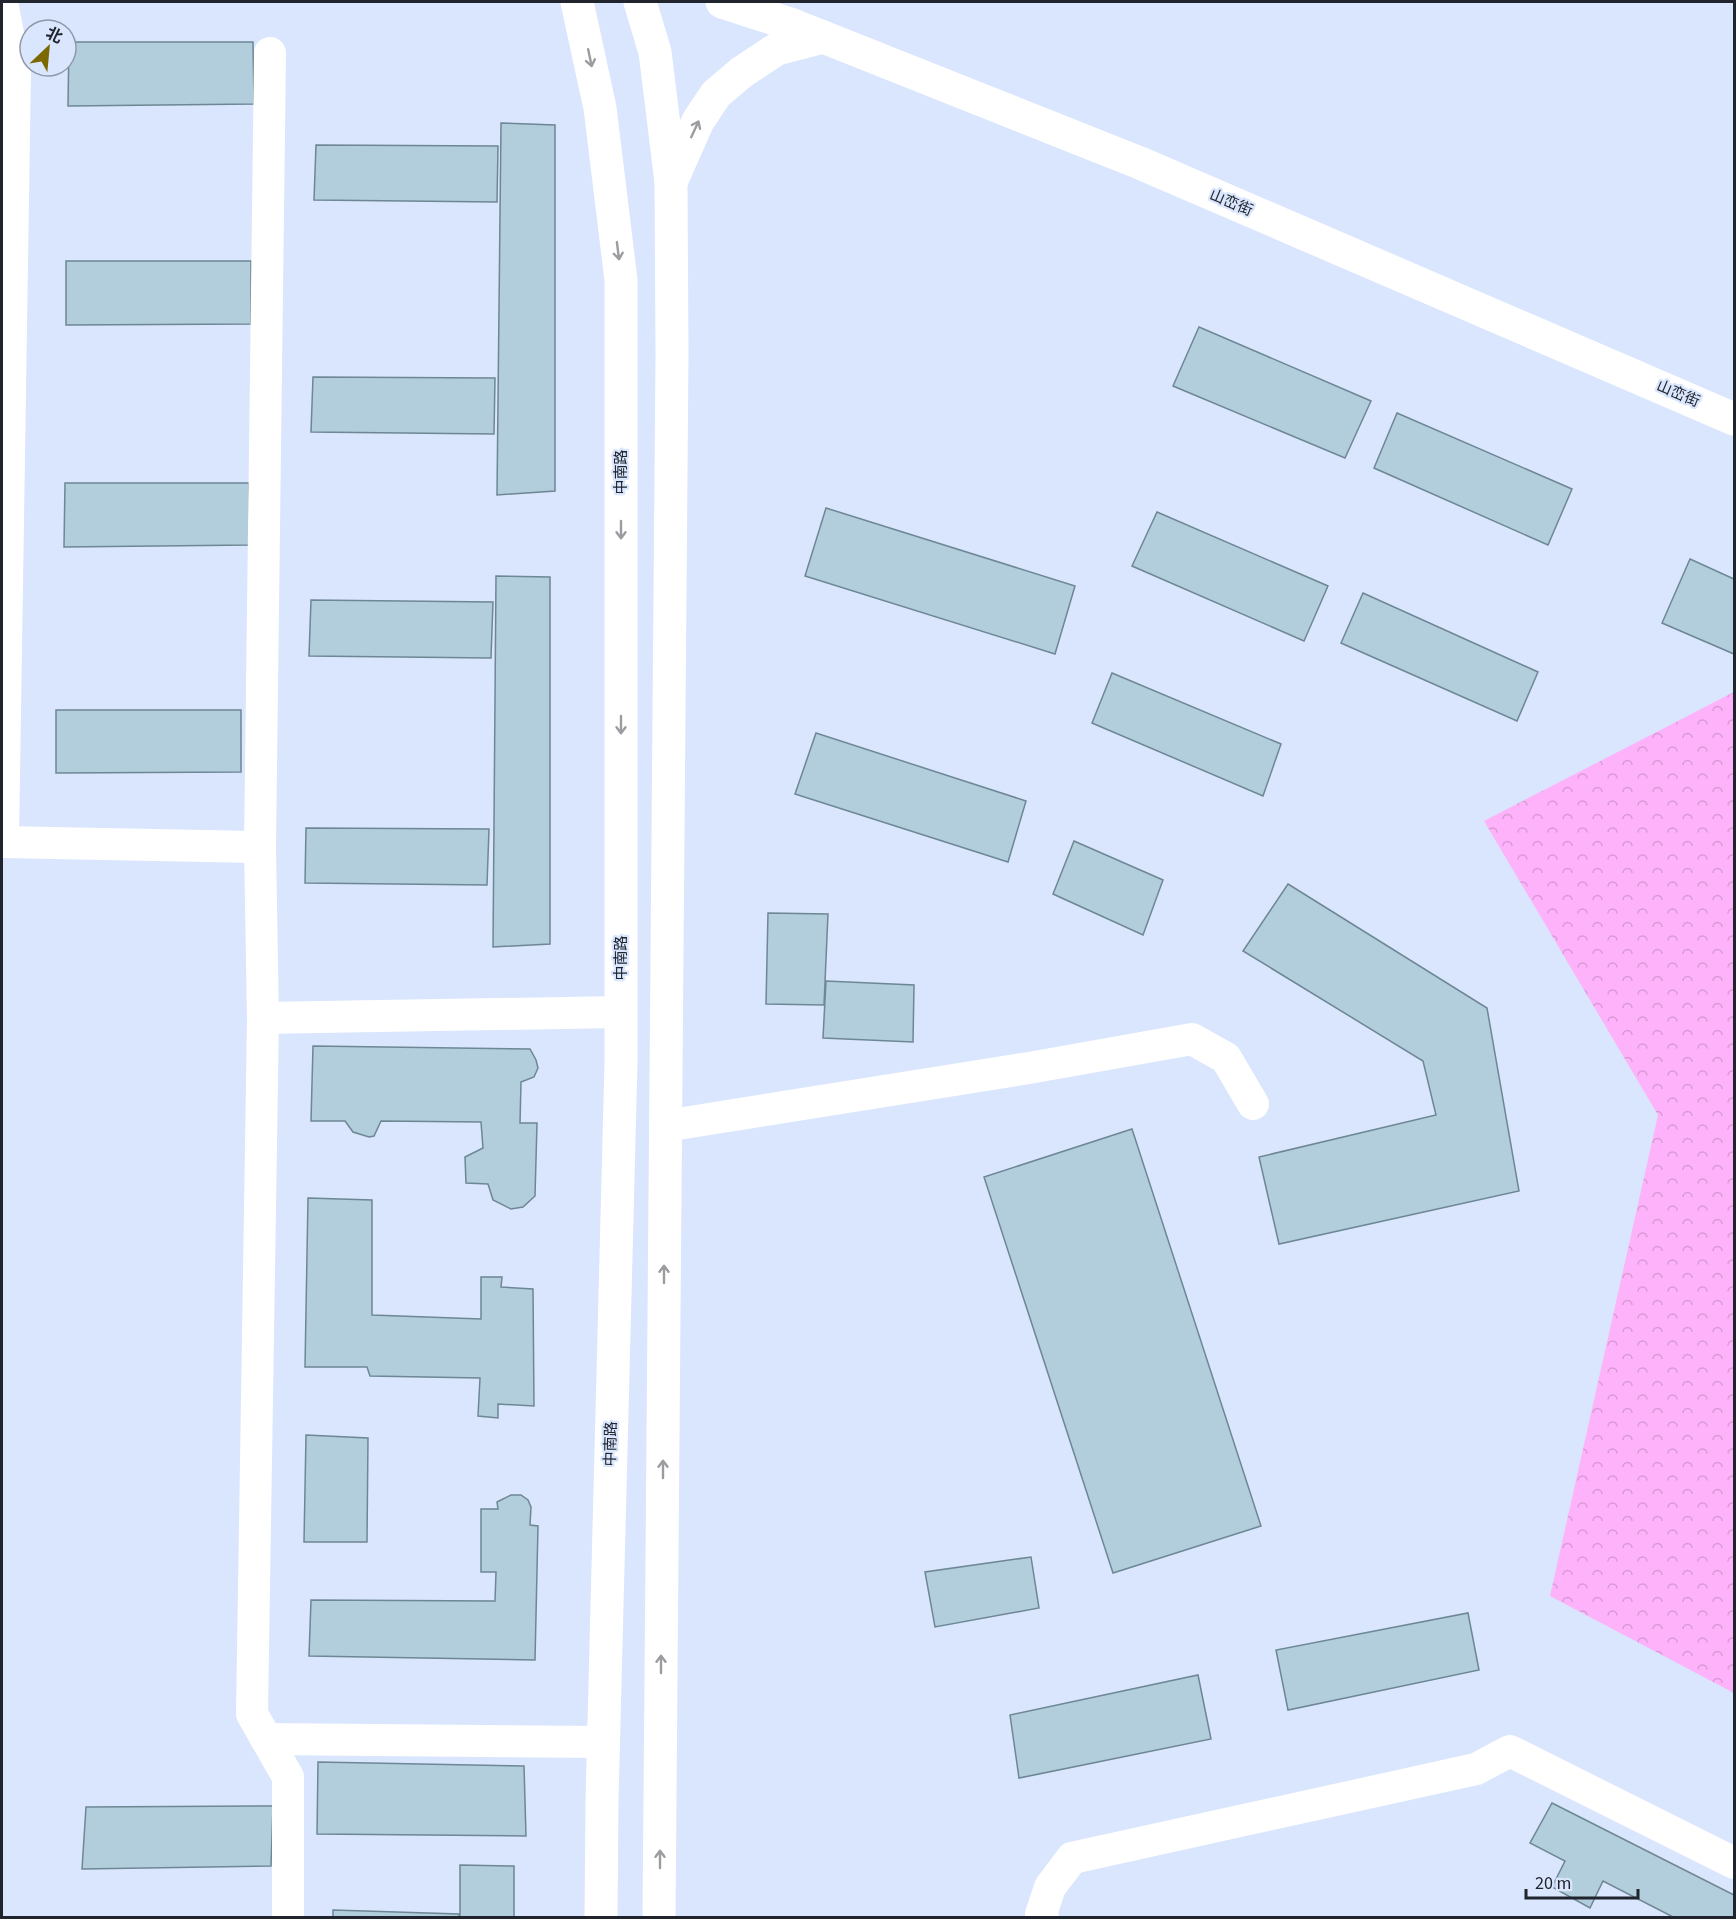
<svg xmlns="http://www.w3.org/2000/svg" width="1736" height="1919" viewBox="0 0 1736 1919" font-family="'Source Sans 3','Noto Sans SC',sans-serif">
<style>
.forest{fill:url(#forest-crowns)}
.building{fill:#b2cddb;stroke:#6e8794;stroke-width:1.5}
.lines{fill:none;stroke-linecap:round;stroke-linejoin:round}
.street{stroke:#fff;stroke-width:32}
.secondary{stroke:#fff;stroke-width:33}
.primary{stroke:#fff;stroke-width:33}
.oneway{stroke:#9b9ca0}
.labels{text-anchor:middle;dominant-baseline:central;stroke-width:4.5;stroke-linejoin:round;paint-order:stroke}
.street-label{font-size:15px;fill:#20242d;stroke:#d9e6fd}
</style>
<defs>
<pattern id="forest-crowns" width="20" height="18" patternUnits="userSpaceOnUse" patternTransform="scale(1.5)"><rect width="20" height="18" fill="#fdb2f9"/><path d="M2 6a3 3 0 1 1 6 0M12 15a3 3 0 1 1 6 0" fill="none" stroke="#d999d6"/></pattern>
</defs>
<rect width="100%" height="100%" fill="#d9e6fd"/>
<!-- forest -->
<path class="forest" d="M1734 692V1693L1550 1596 1658 1115 1484 821Z"/>
<!-- building -->
<g class="building">
<path d="M69 42H253L254 104 68 106Z"/>
<path d="M501 123 555 125V491L497 495Z"/>
<path d="M316 145 498 146 497 202 314 200Z"/>
<path d="M66 261H251V324L66 325Z"/>
<path d="M1199 327 1371 401 1345 458 1173 386Z"/>
<path d="M313 377 495 378 494 434 311 432Z"/>
<path d="M1397 413 1572 489 1548 545 1374 468Z"/>
<path d="M65 483H249L250 545 64 547Z"/>
<path d="M826 508 1075 586 1055 654 805 576Z"/>
<path d="M1157 512 1328 586 1304 641 1132 566Z"/>
<path d="M1690 559 1734 579V654L1662 623Z"/>
<path d="M496 576 550 577V944L493 947Z"/>
<path d="M1363 593 1538 672 1517 721 1341 643Z"/>
<path d="M311 600 493 602 491 658 309 656Z"/>
<path d="M1112 673 1281 744 1263 796 1092 723Z"/>
<path d="M56 710H241V772L56 773Z"/>
<path d="M816 733 1026 801 1008 862 795 794Z"/>
<path d="M306 828 489 829 487 885 305 883Z"/>
<path d="M1074 841 1163 880 1143 935 1053 894Z"/>
<path d="M1288 884 1487 1008 1519 1191 1279 1244 1259 1157 1436 1115 1423 1061 1243 951Z"/>
<path d="M768 913 828 914 824 1005 766 1004Z"/>
<path d="M826 981 914 985 913 1042 823 1038Z"/>
<path d="M313 1046 530 1049 536 1060 538 1068 534 1077 521 1082 520 1123H537L535 1196 523 1207 511 1209 493 1200 488 1184 466 1183 465 1157 483 1148 481 1122 381 1121 374 1136 369 1137 353 1132 345 1121H311Z"/>
<path d="M1132 1129 1261 1526 1113 1573 984 1177Z"/>
<path d="M308 1198 372 1200V1315L481 1319V1277H502L501 1287 533 1289 534 1406 498 1404V1418L478 1416 480 1378 370 1376 367 1367H305Z"/>
<path d="M306 1435 368 1438 367 1542H304Z"/>
<path d="M511 1495H521L528 1500 531 1507 530 1525 538 1526 535 1660 309 1656 311 1600 495 1601 496 1572H481V1509H498L497 1502Z"/>
<path d="M1031 1557 1039 1608 935 1627 925 1572Z"/>
<path d="M1468 1613 1479 1670 1288 1710 1276 1650Z"/>
<path d="M1198 1675 1211 1739 1019 1778 1010 1715Z"/>
<path d="M318 1762 524 1766 526 1836 317 1834Z"/>
<path d="M1552 1803 1734 1895V1918H1675L1603 1881 1590 1908 1552 1887 1565 1861 1530 1843Z"/>
<path d="M273 1806 271 1866 82 1869 86 1807Z"/>
<path d="M460 1865 514 1866V1918H460Z"/>
<path d="M333 1910 459 1914V1918H333Z"/>
</g>
<g class="lines">
<!-- street -->
<g class="street">
<path d="M2 2 15 70 3 842"/>
<path d="M270 53 260 847 263 1018 252 1714 288 1777V1918"/>
<path d="M2 842 260 847"/>
<path d="M263 1018 621 1012"/>
<path d="M665 1126 1029 1068 1192 1039 1226 1058 1253 1104"/>
<path d="M266 1739 604 1742"/>
<path d="M1043 1918 1041 1914 1050 1887 1072 1858 1476 1769 1510 1751 1734 1863"/>
</g>
<!-- secondary -->
<path class="secondary" d="M722 2 793 25 1140 163 1734 419"/>
<!-- primary -->
<g class="primary">
<path d="M577 2 600 108 621 280V1062L602 1800 601 1918"/>
<path d="M640 2 655 52 671 182 672 354 659 1918"/>
<path d="M671 182 698 121 716 94 742 72 777 49 823 37"/>
</g>
</g>
<!-- one-way arrows -->
<defs><path id="oneway-shaft" d="M-6 0H5M1.5-3L5.5 0L1.5 3" fill="none" stroke-width="1.6" stroke-linecap="round" stroke-linejoin="round" transform="scale(1.5)"/></defs>
<g class="oneway">
<use href="#oneway-shaft" transform="translate(590 58) rotate(78)"/>
<use href="#oneway-shaft" transform="translate(695 129) rotate(-65)"/>
<use href="#oneway-shaft" transform="translate(618 251) rotate(83)"/>
<use href="#oneway-shaft" transform="translate(621 530) rotate(90)"/>
<use href="#oneway-shaft" transform="translate(621 725) rotate(90)"/>
<use href="#oneway-shaft" transform="translate(664 1274) rotate(-90)"/>
<use href="#oneway-shaft" transform="translate(663 1469) rotate(-90)"/>
<use href="#oneway-shaft" transform="translate(661 1664) rotate(-90)"/>
<use href="#oneway-shaft" transform="translate(660 1859) rotate(-90)"/>
</g>
<g class="labels">
<!-- street labels -->
<g class="street-label">
<text transform="translate(1231 203) rotate(23)">山峦街</text>
<text transform="translate(1678 394) rotate(23)">山峦街</text>
<text transform="translate(621 472) rotate(-90)">中南路</text>
<text transform="translate(621 958) rotate(-90)">中南路</text>
<text transform="translate(611 1444) rotate(-89)">中南路</text>
</g>
</g>
<!-- border -->
<rect width="1736" height="1919" fill="none" stroke="#20242d" stroke-width="6"/>
<!-- north arrow -->
<g transform="translate(48 48) rotate(26)"><circle r="28" fill="#d9e6fd" stroke="#8f98aa" stroke-width="1.5"/>
<path d="M0-4.5L10 22L0 15L-10 22Z" fill="#7b6900"/>
<text y="-9" font-size="16" font-weight="bold" text-anchor="middle" fill="#20242d">北</text>
</g>
<!-- scale -->
<path d="M1526 1889v9h112v-9" fill="none" stroke="#20242d" stroke-width="3"/>
<text x="1535" y="1889" font-size="18" fill="#20242d" stroke="#d9e6fd" stroke-width="4.5" paint-order="stroke">20 m</text>
</svg>
